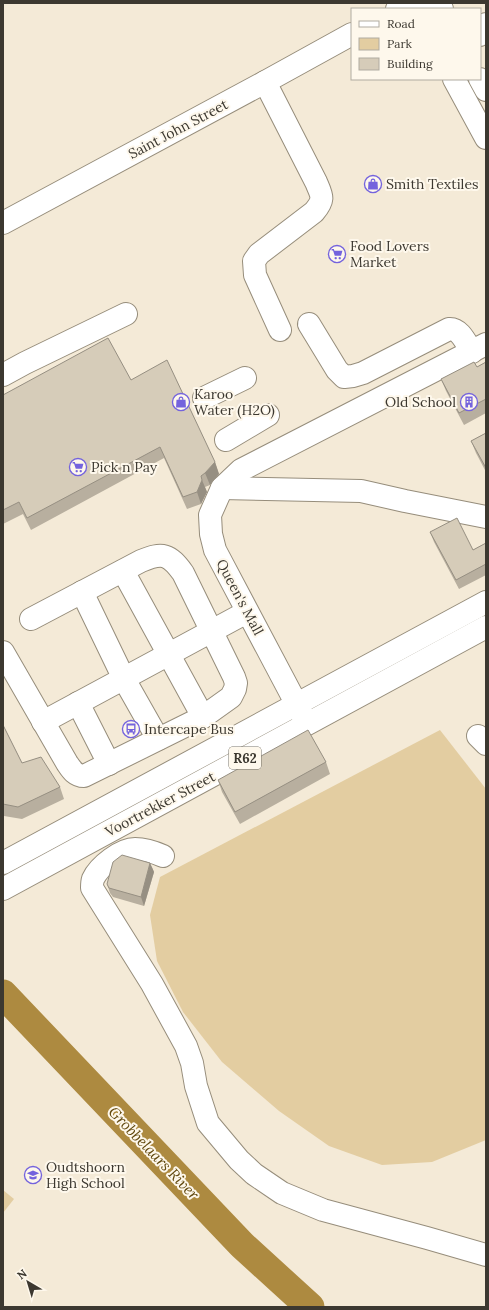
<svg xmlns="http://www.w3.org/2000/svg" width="489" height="1310" viewBox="0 0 489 1310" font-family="Lora,serif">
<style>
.green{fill:#e3cda1}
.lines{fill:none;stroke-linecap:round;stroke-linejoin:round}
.river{stroke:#ad8a40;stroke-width:29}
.minor-casing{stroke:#968d7b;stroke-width:24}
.major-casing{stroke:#968d7b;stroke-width:24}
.minor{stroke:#fff;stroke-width:22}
.major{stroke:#fff;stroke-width:22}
.wall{fill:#b8af9f}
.shaded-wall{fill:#968f82}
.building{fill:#d6ccb9;stroke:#968f82}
.labels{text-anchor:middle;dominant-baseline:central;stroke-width:4;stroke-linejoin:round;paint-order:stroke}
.shield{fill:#fef8ec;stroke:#767268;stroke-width:1}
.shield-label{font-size:13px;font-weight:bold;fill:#3c3830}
.street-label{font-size:14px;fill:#3c3830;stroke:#fef8ec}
.poi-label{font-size:14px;fill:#3c3830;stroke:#fef8ec;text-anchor:start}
.water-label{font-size:15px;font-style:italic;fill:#62490f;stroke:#fef8ec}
</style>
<rect width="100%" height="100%" fill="#f4ead7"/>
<!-- green -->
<g class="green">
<path d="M440 730 486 789V1140L432 1162 382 1165 329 1146 279 1111 222 1062 183 1012 157 961 150 915 160 877Z"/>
<path d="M3 1190 14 1199 3 1213Z"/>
</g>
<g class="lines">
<!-- river -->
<path class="river" d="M3 994 242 1245 310 1307"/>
<!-- minor casing -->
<g class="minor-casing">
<g id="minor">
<path d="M397 9 408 3"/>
<path d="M480 35 486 24"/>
<path d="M265 82 316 182C322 196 325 199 314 212L259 254 254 261 255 275 280 330"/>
<path d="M3 223 265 82 352 34"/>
<path d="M309 324 337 370 344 377 353 376 363 373 449 329C460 328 466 343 472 352"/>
<path d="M3 375 25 363 126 314"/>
<path d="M204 398 245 378"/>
<path d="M226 440 268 415"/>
<path d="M222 488 361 491 405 501 486 517"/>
<path d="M123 571 203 717"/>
<path d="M82 592 124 679 158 739"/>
<path d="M3 652 67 763C71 769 75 776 84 776L203 717 231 697 235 689 236 683 234 677 183 573C169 554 163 552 141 561L31 619"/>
<path d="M78 703 109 764"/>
<path d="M43 722 247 612"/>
<path d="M306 722 215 550 211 534 210 515 222 488 241 470 486 344"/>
<path d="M478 736 486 744"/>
<path d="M163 856C154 852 145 849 135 849 121 849 99 866 93 879 92 882 92 885 92 888L152 984 186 1046 192 1063 196 1086 208 1123 239 1160 254 1174 282 1193 323 1210 427 1238 486 1255"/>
</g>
</g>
<!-- major casing -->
<g class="major-casing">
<g id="major">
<path d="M416 3 419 9"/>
<path d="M439 3 442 9"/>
<path d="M454 79 486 138"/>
<path d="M480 79 486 90"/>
<path d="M3 863 486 602"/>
<path d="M3 889 486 627"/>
</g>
</g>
<!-- minor -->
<use href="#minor" class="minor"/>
<!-- major -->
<use href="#major" class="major"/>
</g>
<!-- wall -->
<g class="wall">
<path d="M486 362V413L464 425 446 391 441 379 477 367Z"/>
<path d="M131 380 215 462 219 474 210 485 205 487 207 492 201 504 187 509 164 458 31 530 23 514 3 524V395Z"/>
<path d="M486 433V472L476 453 471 441Z"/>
<path d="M430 532 473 550 486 543V575L459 589 434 542Z"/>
<path d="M3 725 22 763 60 787 64 799 22 819 4 816 3 814Z"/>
<path d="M326 762 330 774 240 824 222 792 218 780Z"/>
<path d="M150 863 154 872 144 906 113 897 110 893 107 884Z"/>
</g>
<!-- shaded-wall -->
<g class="shaded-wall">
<path d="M215 462 219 474 210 485 205 473Z"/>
<path d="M202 480 207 492 201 504 197 492Z"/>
<path d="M150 863 154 872 144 906 141 897Z"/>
</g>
<!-- building -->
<g class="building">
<path d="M108 338 131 380 167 360 215 462 205 473 201 476 202 480 197 492 183 497 160 447 27 518 19 502 3 510V395Z"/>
<path d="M474 362 477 367 486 362V399L459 413 441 379Z"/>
<path d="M486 433V468L471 441Z"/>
<path d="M457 518 473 550 486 543V564L456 580 430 532Z"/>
<path d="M3 725 22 763 41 757 60 787 18 807 3 804Z"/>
<path d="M308 730 326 762 235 812 218 780Z"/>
<path d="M122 855 150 863 141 897 109 888 107 884 113 862Z"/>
</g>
<!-- icons -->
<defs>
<g id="shop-ring" transform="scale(0.9)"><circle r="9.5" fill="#fef8ec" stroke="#7463dd" stroke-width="1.5"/><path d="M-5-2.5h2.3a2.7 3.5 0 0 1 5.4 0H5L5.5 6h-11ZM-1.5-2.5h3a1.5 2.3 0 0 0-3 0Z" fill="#7463dd"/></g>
<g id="supermarket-ring" transform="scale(0.9)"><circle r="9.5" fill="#fef8ec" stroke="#7463dd" stroke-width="1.5"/><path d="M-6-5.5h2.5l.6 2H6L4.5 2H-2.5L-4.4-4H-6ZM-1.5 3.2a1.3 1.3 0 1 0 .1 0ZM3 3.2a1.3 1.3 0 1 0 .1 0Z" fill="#7463dd"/></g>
<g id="building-ring" transform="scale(0.9)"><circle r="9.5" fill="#fef8ec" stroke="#7463dd" stroke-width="1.5"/><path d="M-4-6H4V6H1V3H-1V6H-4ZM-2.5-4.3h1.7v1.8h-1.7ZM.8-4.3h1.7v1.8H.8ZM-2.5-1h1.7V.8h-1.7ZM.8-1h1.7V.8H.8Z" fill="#7463dd"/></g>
<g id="bus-ring" transform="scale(0.9)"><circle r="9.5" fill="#fef8ec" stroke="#7463dd" stroke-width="1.5"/><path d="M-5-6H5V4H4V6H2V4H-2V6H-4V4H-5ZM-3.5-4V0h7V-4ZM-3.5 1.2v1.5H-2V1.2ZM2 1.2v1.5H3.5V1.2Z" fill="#7463dd"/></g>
<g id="school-ring" transform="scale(0.9)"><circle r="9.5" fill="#fef8ec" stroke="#7463dd" stroke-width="1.5"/><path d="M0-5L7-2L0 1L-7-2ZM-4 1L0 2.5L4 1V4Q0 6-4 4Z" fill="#7463dd"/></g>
</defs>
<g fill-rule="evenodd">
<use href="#shop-ring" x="373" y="184"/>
<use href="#supermarket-ring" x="337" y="254"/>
<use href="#shop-ring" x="181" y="402"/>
<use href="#building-ring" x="469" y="402"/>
<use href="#supermarket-ring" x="78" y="467"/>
<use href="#bus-ring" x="131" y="729"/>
<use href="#school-ring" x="33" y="1175"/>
</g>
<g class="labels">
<!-- shield labels -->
<rect class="shield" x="229" y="747" width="32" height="22" rx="3"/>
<g class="shield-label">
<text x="245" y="758">R62</text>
</g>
<!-- street labels -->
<g class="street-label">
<text transform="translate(178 129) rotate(-28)">Saint John Street</text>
<text transform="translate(240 597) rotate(62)">Queen's Mall</text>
<text transform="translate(160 804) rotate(-28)">Voortrekker Street</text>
</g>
<!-- poi labels -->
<g class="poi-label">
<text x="386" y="184">Smith Textiles</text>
<text x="350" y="246">Food Lovers<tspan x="350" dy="16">Market</tspan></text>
<text x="194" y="394">Karoo<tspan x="194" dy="16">Water (H2O)</tspan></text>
<text x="456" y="402" text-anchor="end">Old School</text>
<text x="91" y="467">Pick n Pay</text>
<text x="144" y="729">Intercape Bus</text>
<text x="46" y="1167">Oudtshoorn<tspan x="46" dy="16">High School</tspan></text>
</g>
<!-- water labels -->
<g class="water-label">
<text transform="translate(154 1153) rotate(46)">Grobbelaars River</text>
</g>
</g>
<!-- border -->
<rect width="489" height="1310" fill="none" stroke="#3c3830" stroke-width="8"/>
<!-- legend -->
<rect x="351" y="8" width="130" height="72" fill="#fef8ec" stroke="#b0aba1"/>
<rect x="359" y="21" width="20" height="6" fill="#ffffff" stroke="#b0aba1"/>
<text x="387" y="28" font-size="12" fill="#3c3830">Road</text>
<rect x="359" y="38" width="20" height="12" fill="#e3cda1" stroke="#b0aba1"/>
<text x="387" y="48" font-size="12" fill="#3c3830">Park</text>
<rect x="359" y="58" width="20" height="12" fill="#d6ccb9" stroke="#b0aba1"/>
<text x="387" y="68" font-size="12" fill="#3c3830">Building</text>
<!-- north arrow -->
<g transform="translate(28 1282) rotate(322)" stroke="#fef8ec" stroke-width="3" paint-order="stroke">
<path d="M0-3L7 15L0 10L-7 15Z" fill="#3c3830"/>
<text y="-6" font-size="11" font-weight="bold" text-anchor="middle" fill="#3c3830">N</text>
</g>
</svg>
